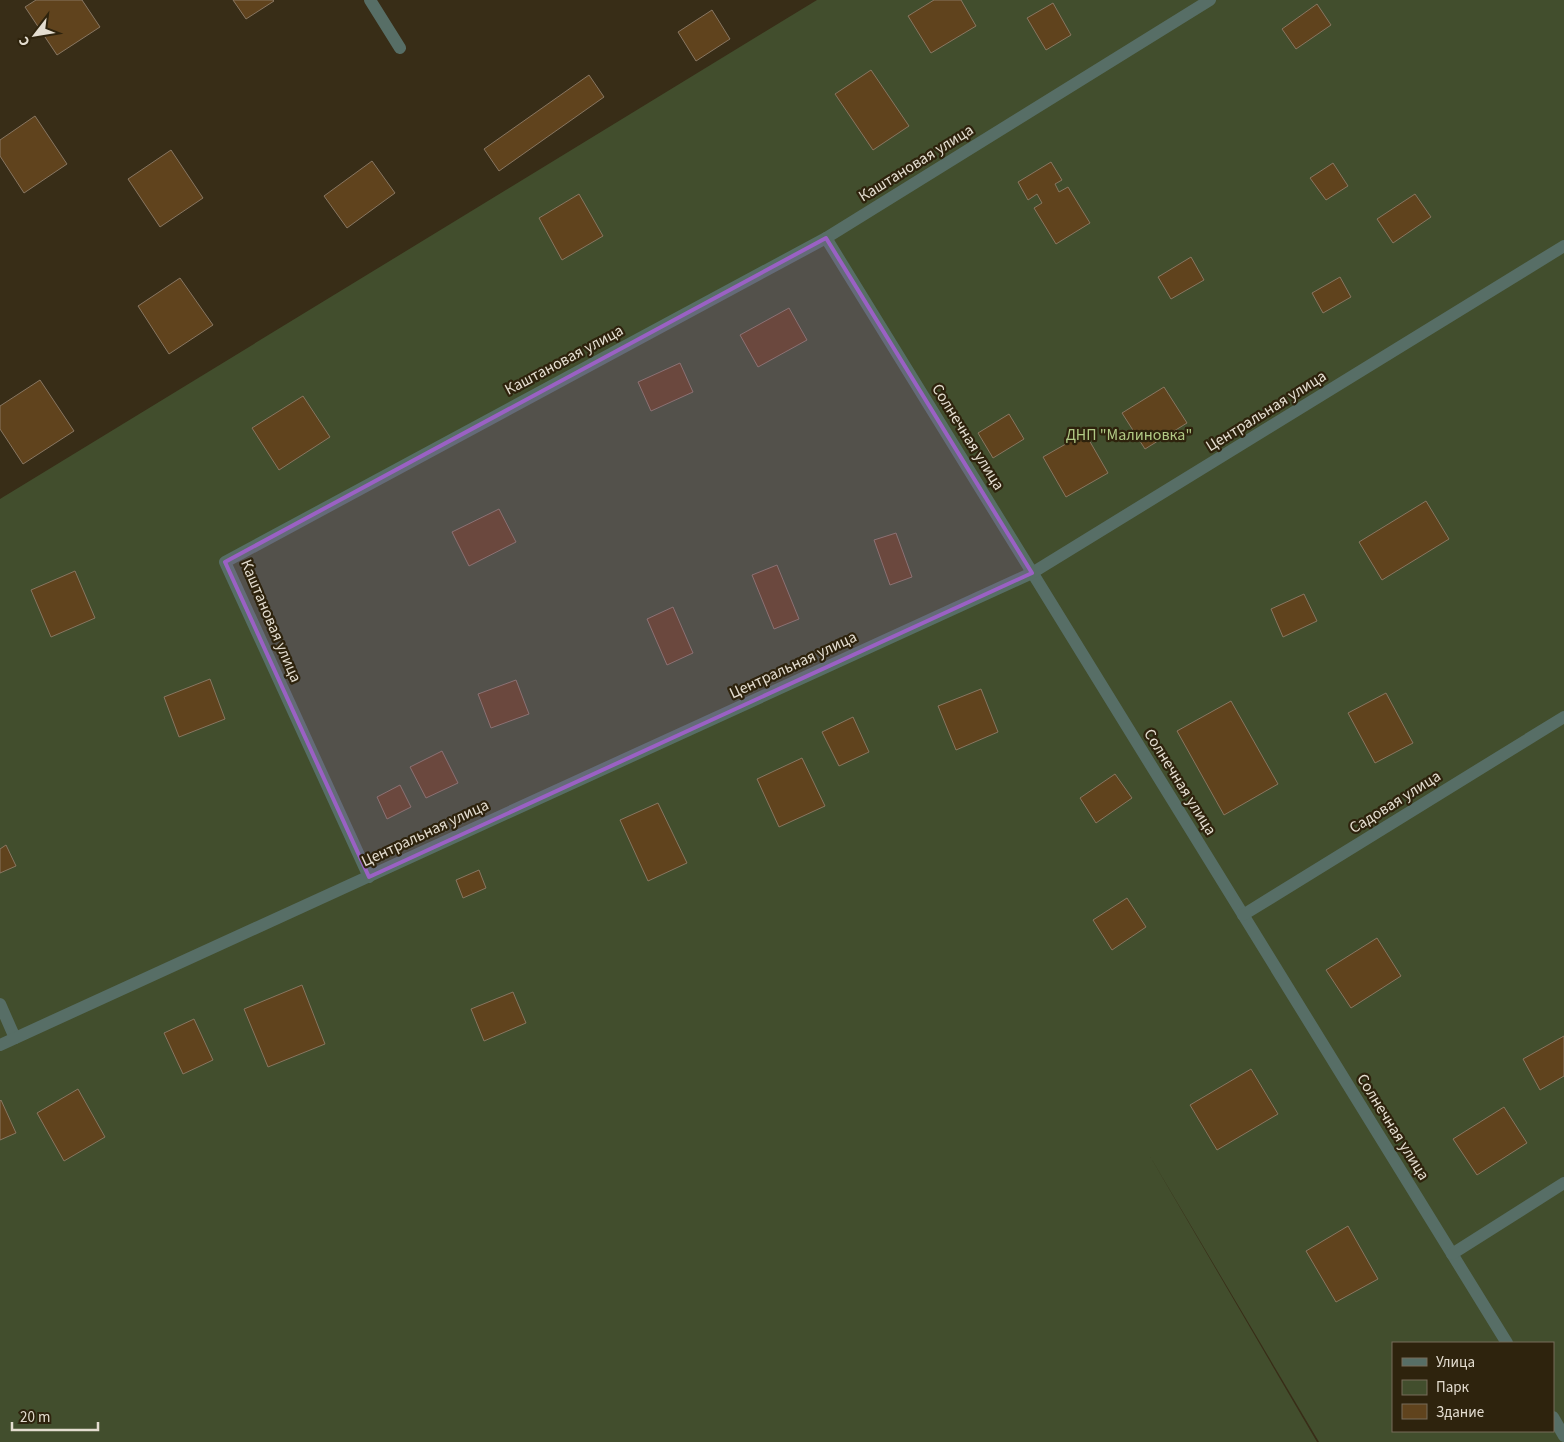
<svg xmlns="http://www.w3.org/2000/svg" width="1564" height="1442" viewBox="0 0 1564 1442" font-family="'Source Sans 3',sans-serif">
<style>
.green{fill:#424e2d;fill-rule:evenodd}
.building{fill:#60431d;stroke:#887661}
.lines{fill:none;stroke-linecap:round;stroke-linejoin:round}
.street{stroke:#576e66;stroke-width:12}
.marked{fill:#9a61c4;fill-opacity:0.2;stroke:#9a61c4;stroke-width:4;stroke-linejoin:round}
.labels{text-anchor:middle;dominant-baseline:central;stroke-width:4.5;stroke-linejoin:round;paint-order:stroke}
.street-label{font-size:16px;fill:#e4ddd0;stroke:#2e230d}
.park-label{font-size:16px;fill:#b0c984;stroke:#2e230d}
</style>
<rect width="100%" height="100%" fill="#382d17"/>
<!-- green -->
<path class="green" d="M817 0H1564V1442H1319L1148 1153 1317 1442H0V499ZM1393 1343H1553V1431H1393Z"/>
<!-- building -->
<g class="building">
<path d="M36 0H82L100 27 57 55 25 7Z"/>
<path d="M233 0H273L274 1 246 19Z"/>
<path d="M934 0H961L976 26 931 53 908 16Z"/>
<path d="M1053 3 1071 35 1046 50 1027 18Z"/>
<path d="M1317 4 1331 25 1296 49 1282 29Z"/>
<path d="M712 10 730 39 696 61 678 32Z"/>
<path d="M871 70 909 126 873 150 835 94Z"/>
<path d="M589 75 604 97 499 171 484 149Z"/>
<path d="M35 116 67 164 24 193 0 156V140Z"/>
<path d="M171 150 203 198 160 227 128 179Z"/>
<path d="M372 161 395 193 347 228 324 196Z"/>
<path d="M1051 162 1062 180 1055 184 1059 192 1068 187 1090 223 1056 244 1034 208 1042 203 1037 194 1028 200 1018 182Z"/>
<path d="M1333 163 1348 186 1326 200 1310 178Z"/>
<path d="M579 194 603 236 562 260 539 218Z"/>
<path d="M1415 194 1431 217 1393 243 1377 219Z"/>
<path d="M1191 257 1204 280 1171 299 1158 277Z"/>
<path d="M1340 277 1351 297 1323 313 1312 293Z"/>
<path d="M180 278 213 325 169 354 138 306Z"/>
<path d="M789 308 807 340 758 367 740 335Z"/>
<path d="M680 363 693 392 651 411 638 382Z"/>
<path d="M40 380 74 431 23 464 0 429V406Z"/>
<path d="M1164 387 1187 423 1145 449 1122 413Z"/>
<path d="M303 396 330 437 279 470 252 428Z"/>
<path d="M1009 414 1024 439 993 458 978 433Z"/>
<path d="M1085 433 1108 473 1066 497 1043 457Z"/>
<path d="M1426 501 1449 539 1382 580 1359 542Z"/>
<path d="M499 509 516 542 469 566 452 532Z"/>
<path d="M896 533 912 577 890 585 874 540Z"/>
<path d="M777 565 799 619 774 629 752 575Z"/>
<path d="M75 571 95 618 51 637 31 590Z"/>
<path d="M1304 594 1317 621 1283 637 1271 609Z"/>
<path d="M673 607 693 653 667 665 647 619Z"/>
<path d="M210 679 225 719 179 737 164 697Z"/>
<path d="M516 680 529 714 491 728 478 694Z"/>
<path d="M981 689 998 732 956 750 938 706Z"/>
<path d="M1386 693 1413 743 1375 763 1348 713Z"/>
<path d="M1231 701 1278 784 1224 815 1177 731Z"/>
<path d="M853 717 869 752 839 766 822 732Z"/>
<path d="M442 751 458 783 426 798 410 767Z"/>
<path d="M802 758 825 806 779 827 757 779Z"/>
<path d="M1115 774 1132 798 1096 823 1080 798Z"/>
<path d="M400 785 411 807 387 819 377 797Z"/>
<path d="M658 803 687 863 648 881 620 820Z"/>
<path d="M6 845 16 866 0 873V849Z"/>
<path d="M479 870 486 888 463 898 456 880Z"/>
<path d="M1127 898 1146 927 1112 950 1093 920Z"/>
<path d="M1377 938 1401 976 1351 1008 1326 970Z"/>
<path d="M302 985 325 1044 268 1067 244 1009Z"/>
<path d="M513 992 526 1023 484 1041 471 1009Z"/>
<path d="M194 1019 213 1060 183 1074 164 1033Z"/>
<path d="M1564 1036V1076L1540 1090 1523 1059Z"/>
<path d="M1251 1069 1278 1114 1217 1150 1190 1105Z"/>
<path d="M78 1089 105 1137 64 1161 37 1113Z"/>
<path d="M1 1100 16 1133 0 1140V1101Z"/>
<path d="M1504 1107 1527 1143 1477 1175 1453 1139Z"/>
<path d="M1348 1226 1378 1279 1336 1302 1306 1251Z"/>
</g>
<g class="lines">
<!-- street -->
<g class="street">
<path d="M370 0 400 48"/>
<path d="M826 238 1507 1343"/>
<path d="M369 877 225 562 826 238 1210 0"/>
<path d="M1243 915 1564 717"/>
<path d="M0 1004 15 1038"/>
<path d="M0 1045 1032 573 1564 246"/>
<path d="M1452 1254 1564 1183"/>
<path d="M1553 1417 1564 1436"/>
</g>
</g>
<!-- marked area -->
<path class="marked" d="M826 238 1032 573 369 877 225 562Z"/>
<g class="labels">
<!-- street labels -->
<g class="street-label">
<text transform="translate(916 163) rotate(-32)">Каштановая улица</text>
<text transform="translate(564 360) rotate(-28)">Каштановая улица</text>
<text transform="translate(1266 411) rotate(-32)">Центральная улица</text>
<text transform="translate(968 437) rotate(58)">Солнечная улица</text>
<text transform="translate(271 621) rotate(67)">Каштановая улица</text>
<text transform="translate(793 665) rotate(-25)">Центральная улица</text>
<text transform="translate(1180 782) rotate(58)">Солнечная улица</text>
<text transform="translate(1395 802) rotate(-32)">Садовая улица</text>
<text transform="translate(425 833) rotate(-25)">Центральная улица</text>
<text transform="translate(1393 1127) rotate(58)">Солнечная улица</text>
</g>
<!-- park labels -->
<g class="park-label">
<text x="1129" y="435">ДНП "Малиновка"</text>
</g>
</g>
<!-- legend -->
<rect x="1392" y="1342" width="162" height="90" fill="#2e230d" stroke="#776d5b"/>
<rect x="1402" y="1358" width="25" height="8" fill="#576e66" stroke="#776d5b"/>
<text x="1436" y="1367" font-size="15" fill="#e4ddd0">Улица</text>
<rect x="1402" y="1380" width="25" height="15" fill="#424e2d" stroke="#776d5b"/>
<text x="1436" y="1392" font-size="15" fill="#e4ddd0">Парк</text>
<rect x="1402" y="1404" width="25" height="15" fill="#60431d" stroke="#776d5b"/>
<text x="1436" y="1417" font-size="15" fill="#e4ddd0">Здание</text>
<!-- north arrow -->
<g transform="translate(35 35) rotate(239)" stroke="#2e230d" stroke-width="4" paint-order="stroke">
<path d="M0-4L9 19L0 12L-9 19Z" fill="#e4ddd0"/>
<text y="-8" font-size="14" font-weight="bold" text-anchor="middle" fill="#e4ddd0">С</text>
</g>
<!-- scale -->
<path d="M12 1422v8h86v-8" fill="none" stroke="#e4ddd0" stroke-width="2.5"/>
<text x="20" y="1422" font-size="15" fill="#e4ddd0" stroke="#2e230d" stroke-width="4" paint-order="stroke">20 m</text>
</svg>
